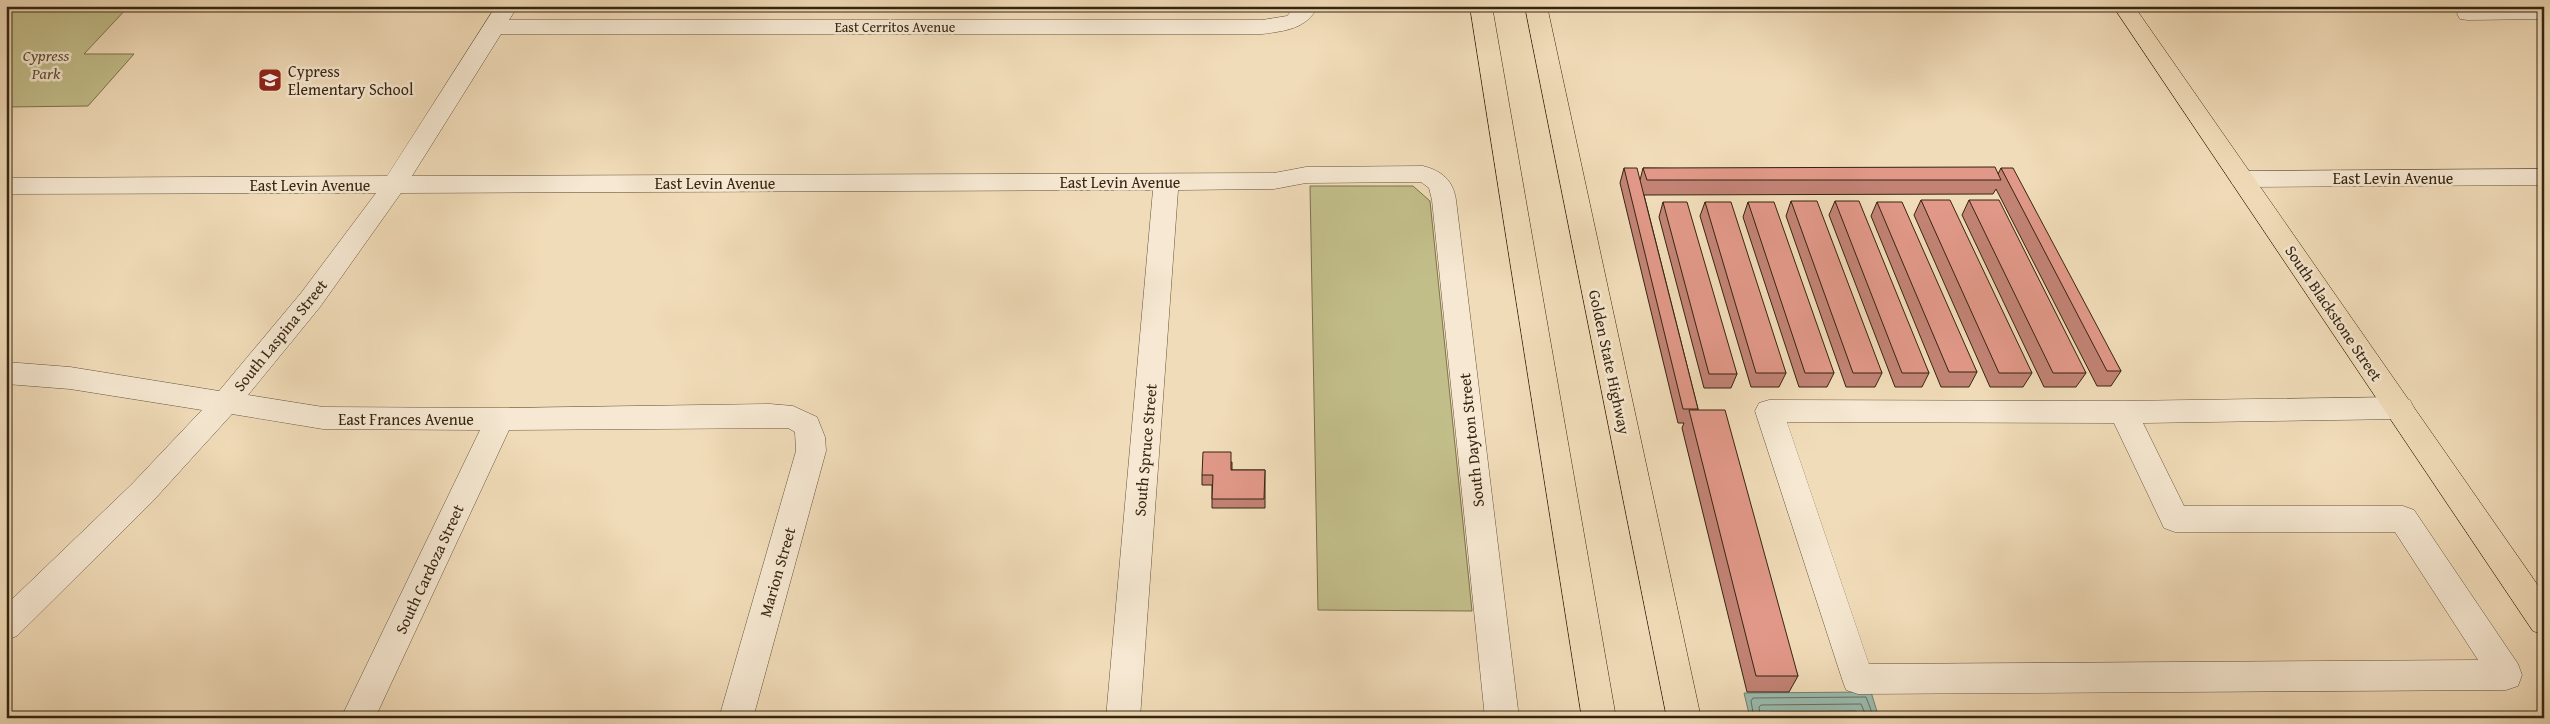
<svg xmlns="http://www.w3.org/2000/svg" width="2550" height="724" viewBox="0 0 2550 724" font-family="'Gentium Book Plus',serif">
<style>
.green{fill:#c2be8a;stroke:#7c724d}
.water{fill:#9bbcb0;stroke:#738070}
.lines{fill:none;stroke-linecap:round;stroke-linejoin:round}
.shore{stroke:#687060;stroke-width:1}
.minor-casing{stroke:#65533a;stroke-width:1}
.major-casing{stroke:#362510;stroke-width:1}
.highway-casing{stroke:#362510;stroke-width:1}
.minor{fill:#f6e8d2;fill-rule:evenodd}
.major{fill:#f1dcb9;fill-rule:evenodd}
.highway{fill:#f1dcb9;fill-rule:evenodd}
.wall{fill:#c28375;stroke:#362510}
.building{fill:#e19888;stroke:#362510}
.labels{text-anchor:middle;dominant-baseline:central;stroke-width:5;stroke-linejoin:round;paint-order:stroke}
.far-street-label{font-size:14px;fill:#362510;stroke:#f6e8d2}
.park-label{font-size:16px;font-style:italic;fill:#594b2e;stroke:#f6e8d2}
.poi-label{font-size:16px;fill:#362510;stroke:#f6e8d2;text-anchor:start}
.street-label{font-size:16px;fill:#362510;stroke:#f6e8d2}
</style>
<rect width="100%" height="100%" fill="#f1dcb9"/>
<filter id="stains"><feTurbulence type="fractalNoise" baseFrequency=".004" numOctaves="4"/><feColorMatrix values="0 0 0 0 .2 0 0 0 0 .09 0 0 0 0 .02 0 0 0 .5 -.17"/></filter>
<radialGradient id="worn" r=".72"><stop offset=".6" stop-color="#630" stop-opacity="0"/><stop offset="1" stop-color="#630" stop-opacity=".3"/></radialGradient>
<!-- green -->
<g class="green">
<path d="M6 6H129L84 54H134L88 106 6 107Z"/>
<path d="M1310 186H1413L1430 201 1472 611 1318 610Z"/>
</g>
<!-- water -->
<path class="water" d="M1871 692 1879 718H1750L1744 693Z"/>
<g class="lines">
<!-- shore -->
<g class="shore">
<path d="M1754 718 1751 701 1753 698 1866 697 1874 718"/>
<path d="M1760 718 1759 707 1761 705 1861 704 1867 718"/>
<path d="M1768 718 1770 712 1856 711 1860 718"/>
</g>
<!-- minor casing -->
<g class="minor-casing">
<g id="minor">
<path d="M496 6H518L509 20H1262L1287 16 1296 6H1318C1307 29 1285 31 1262 34H501L412 176 1274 173 1306 167 1423 166C1442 171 1453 180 1456 200L1519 718H1485L1432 200 1429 188 1421 182 1306 183 1274 189 1178 190 1140 718H1106L1153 190 401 193 320 307 248 395 323 407 500 408 770 404 793 406 817 417 825 437 826 451 753 718H719L796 451 795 432 788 428 509 430 375 718H341L480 430 323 429 232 414 153 501 17 636 6 640V605L132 484 202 410 70 389 6 384V362L70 367 219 391 301 293 376 193 6 194V178L387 176Z"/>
<path d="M2544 7V19L2468 20 2460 19 2457 14 2460 9 2468 8Z"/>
<path d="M2544 169V185L2242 187 2233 185 2230 179 2233 173 2242 171Z"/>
<path d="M2400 397 2410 400 2414 408 2410 416 2400 419 2143 423 2184 506H2403L2414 510 2518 664 2522 675 2518 686 2506 690 1858 694 1846 690 1842 679 1755 411 1759 403 1769 400 2123 401ZM1787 422 2114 423 2164 528 2175 532H2395L2478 660 1869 664Z"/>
</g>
</g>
<!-- major casing -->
<g class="major-casing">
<path id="major" d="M2113 6H2134L2544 594V635L2533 631Z"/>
</g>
<!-- highway casing -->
<g class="highway-casing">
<g id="highway">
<path d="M1470 6H1492L1616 718H1582Z"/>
<path d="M1525 6H1547L1701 718H1667Z"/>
</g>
</g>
<!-- minor -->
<use href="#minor" class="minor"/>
<!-- major -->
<use href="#major" class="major"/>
<!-- highway -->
<use href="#highway" class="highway"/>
</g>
<!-- wall -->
<g class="wall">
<path d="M1624 168 1640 180 1643 168 1998 174 2001 168 2121 371 2111 386H2097L1996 189 1993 194 1644 195 1698 409V410L1798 676 1789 692H1747L1682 428 1684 423H1678L1620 183Z"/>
<path d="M1921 200 2032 373 2023 387H1990L1914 215Z"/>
<path d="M1969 200 2086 373 2076 387H2044L1962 215Z"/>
<path d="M1791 201 1882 373 1875 387H1846L1786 216Z"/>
<path d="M1835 201 1929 373 1922 387H1895L1829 215Z"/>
<path d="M1663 202 1737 374 1731 388H1704L1659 217Z"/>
<path d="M1705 202 1786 373 1779 387H1751L1700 216Z"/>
<path d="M1748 202 1834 373 1827 387H1799L1743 217Z"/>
<path d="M1877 202 1977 372 1969 387H1941L1871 216Z"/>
<path d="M1232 462V470H1265V508H1212V485H1202V475Z"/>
</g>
<!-- building -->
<g class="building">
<path d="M1995 167 2001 180H1647L1643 168Z"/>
<path d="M1624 168H1637L1698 409H1683Z"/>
<path d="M2001 168H2013L2121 371H2107Z"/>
<path d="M1921 200H1950L2032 373H1999Z"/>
<path d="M1969 200H1999L2086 373H2053Z"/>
<path d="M1791 201H1817L1882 373H1853Z"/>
<path d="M1835 201H1859L1929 373H1902Z"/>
<path d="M1663 202H1687L1737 374H1709Z"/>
<path d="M1705 202H1731L1786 373H1756Z"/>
<path d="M1748 202H1774L1834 373H1805Z"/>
<path d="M1877 202H1902L1977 372H1949Z"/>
<path d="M1689 410H1725L1798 676H1756Z"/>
<path d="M1203 452H1231V470H1265L1264 499H1212L1213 475H1202Z"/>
</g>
<!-- icons -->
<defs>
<g id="school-square" transform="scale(1.25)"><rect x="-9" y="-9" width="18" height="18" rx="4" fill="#8f2418" stroke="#f6e8d2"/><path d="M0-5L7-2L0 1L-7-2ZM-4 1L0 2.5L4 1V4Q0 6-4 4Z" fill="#fff"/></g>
</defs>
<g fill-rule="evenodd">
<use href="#school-square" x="270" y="80"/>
</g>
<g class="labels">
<!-- far-street labels -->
<g class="far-street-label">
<text x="895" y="27">East Cerritos Avenue</text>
</g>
<!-- park labels -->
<g class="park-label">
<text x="46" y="55">Cypress<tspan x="46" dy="18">Park</tspan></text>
</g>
<!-- poi labels -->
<g class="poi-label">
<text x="288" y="71">Cypress<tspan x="288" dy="18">Elementary School</tspan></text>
</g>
<!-- street labels -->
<g class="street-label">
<text x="2393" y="178">East Levin Avenue</text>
<text x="1120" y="182">East Levin Avenue</text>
<text x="715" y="183">East Levin Avenue</text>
<text x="310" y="185">East Levin Avenue</text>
<text transform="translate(2334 313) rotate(56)">South Blackstone Street</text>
<text transform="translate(280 335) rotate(-51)">South Laspina Street</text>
<text transform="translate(1610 362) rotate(78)">Golden State Highway</text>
<text x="406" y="419">East Frances Avenue</text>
<text transform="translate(1471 440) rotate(-96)">South Dayton Street</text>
<text transform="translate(1145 450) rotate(-85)">South Spruce Street</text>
<text transform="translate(429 569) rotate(-65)">South Cardoza Street</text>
<text transform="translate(777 572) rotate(-74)">Marion Street</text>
</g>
</g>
<!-- margin -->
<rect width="2550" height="724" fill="none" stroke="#f1dcb9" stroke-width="25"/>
<rect x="8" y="8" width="2535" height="709" fill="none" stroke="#362510" stroke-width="2.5"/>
<rect x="12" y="12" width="2525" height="699" fill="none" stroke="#362510"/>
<rect width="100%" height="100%" filter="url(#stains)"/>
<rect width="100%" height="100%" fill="url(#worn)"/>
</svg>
